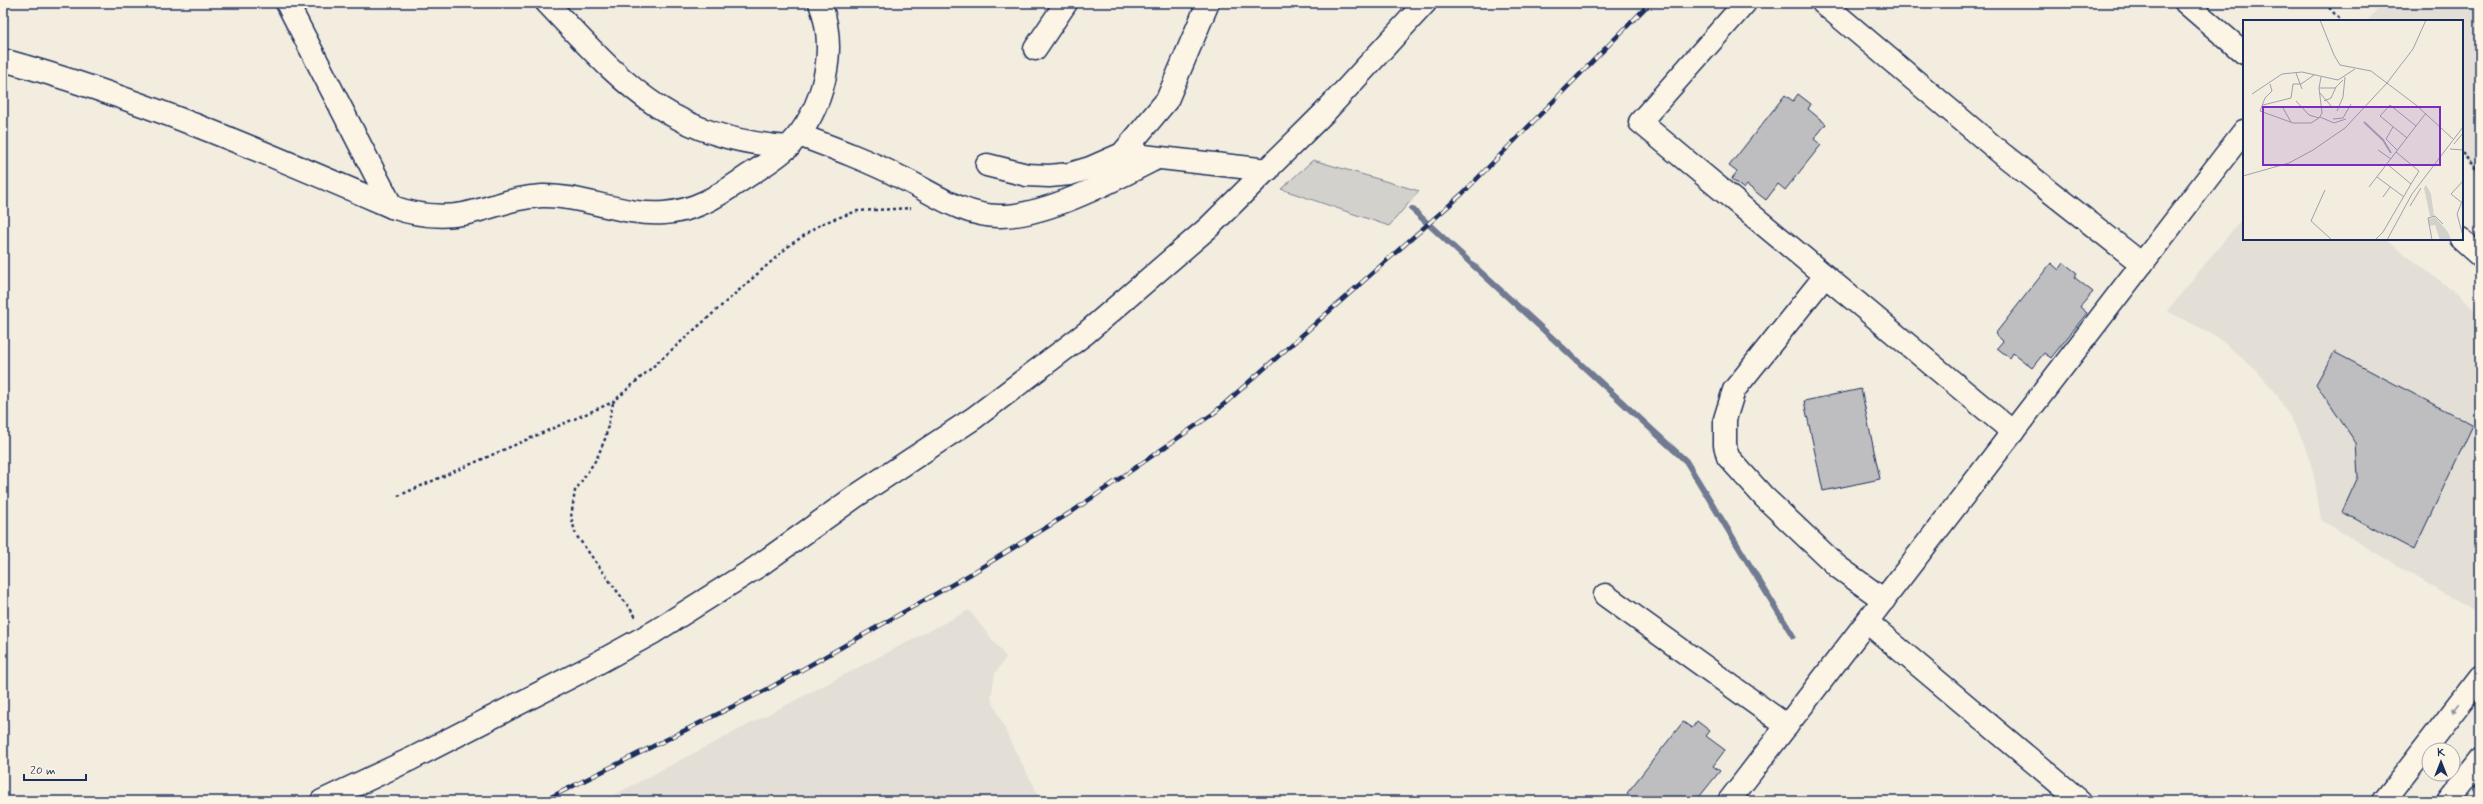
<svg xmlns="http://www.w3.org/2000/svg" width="2483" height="804" viewBox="0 0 2483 804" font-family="Mynerve,sans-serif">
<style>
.built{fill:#e3dfd6}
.green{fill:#d3d1cc;stroke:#778095}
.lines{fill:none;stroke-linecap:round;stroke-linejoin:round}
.stream{stroke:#707a91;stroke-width:6}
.building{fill:#bebec0;stroke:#1b2f5e}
.street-casing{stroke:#1b2f5e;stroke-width:25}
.highway-casing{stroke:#1b2f5e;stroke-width:25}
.path{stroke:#1b2f5e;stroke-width:2.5;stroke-dasharray:3 3;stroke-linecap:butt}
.street{stroke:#fcf5e5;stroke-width:22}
.highway{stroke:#fcf5e5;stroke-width:22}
.rail-casing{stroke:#1b2f5e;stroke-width:4.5}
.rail{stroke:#fcf5e5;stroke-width:3;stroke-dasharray:9;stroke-linecap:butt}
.oneway{fill:#8c92a2}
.inset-river{fill:none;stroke:#a9acb3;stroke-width:2}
.inset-road{fill:none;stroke:#9da1ac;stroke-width:1}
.view{fill:#7b2cbf;fill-opacity:0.15;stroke:#7b2cbf;stroke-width:2}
.inset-edge{fill:none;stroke:#1b2f5e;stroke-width:2}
</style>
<rect width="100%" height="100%" fill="#f3ede0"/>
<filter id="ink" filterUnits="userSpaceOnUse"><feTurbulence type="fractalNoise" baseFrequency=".025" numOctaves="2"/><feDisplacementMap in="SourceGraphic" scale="8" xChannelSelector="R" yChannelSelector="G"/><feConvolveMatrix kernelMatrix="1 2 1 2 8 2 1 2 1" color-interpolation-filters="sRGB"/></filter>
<g filter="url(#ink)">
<!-- built -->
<g class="built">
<path d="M2383 3H2480V176L2462 157V21H2367Z"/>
<path d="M2244 216V239H2385L2460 296 2480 315V615L2321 520 2314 476 2308 455 2300 434 2275 392 2257 371 2216 336 2167 311Z"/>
<path d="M969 610 1006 657 995 674 991 698 1012 745 1042 801H602Z"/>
</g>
<!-- green -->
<path class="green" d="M1313 160 1419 191 1389 226 1281 189Z"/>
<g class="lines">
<!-- stream -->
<path class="stream" d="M1412 209 1686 461 1793 636"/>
</g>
<!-- building -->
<g class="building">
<path d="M1798 94 1811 104 1808 109 1826 124 1814 139 1821 145 1785 190 1778 184 1766 200 1747 185 1744 189 1731 179 1737 172 1729 166 1785 95 1793 101Z"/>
<path d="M2051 263 2059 270 2064 263 2077 273 2074 277 2093 292 2080 307 2087 313 2051 358 2044 353 2032 368 2013 353 2010 358 1997 348 2003 341 1995 334Z"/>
<path d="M2334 352 2473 425 2414 550 2342 512 2358 477 2356 443 2316 384Z"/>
<path d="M1861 389 1880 479 1823 491 1804 401Z"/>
<path d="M1697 721 1710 731 1706 736 1725 750 1713 766 1720 771 1696 801H1637L1627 793 1683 722 1692 728Z"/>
</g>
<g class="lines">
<!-- street casing -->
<g class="street-casing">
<g id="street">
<path d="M287 3 392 207"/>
<path d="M547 3C625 85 668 138 789 147"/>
<path d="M1745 3 1640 122 2013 432"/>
<path d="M1823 3 2001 153 2142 264"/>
<path d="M2186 3 2244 53"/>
<path d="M1035 49 1066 3"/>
<path d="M3 60C137 97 264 152 392 207 415 215 438 218 463 214 491 209 512 197 542 196 583 195 622 216 664 213 695 211 718 196 743 179 758 169 776 159 789 146 824 110 838 50 820 3"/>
<path d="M799 135C834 148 869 161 902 178 933 193 963 216 999 216 1045 217 1116 179 1157 158"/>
<path d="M1143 156 1268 170"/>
<path d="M987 165 1027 175 1049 176 1070 174 1090 168 1122 154 1167 100 1208 3"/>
<path d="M2461 239 2480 256"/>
<path d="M1825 276 1734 390 1725 419V445L1728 457 1764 497 1838 567 1884 600"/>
<path d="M1605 595 1787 726"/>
<path d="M1867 622 2080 801"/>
<path d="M322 801 411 759 594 665 654 632 757 567 856 496 974 418 1086 333 1209 227 1325 112 1425 3"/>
<path d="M1729 801 2244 131"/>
</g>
</g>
<!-- highway casing -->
<g class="highway-casing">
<g id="highway">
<path d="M2384 801 2480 677"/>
<path d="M2448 801 2480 760"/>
</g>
</g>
<!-- path -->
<g class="path">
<path d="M2325 3 2341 21"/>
<path d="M2462 153 2480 173"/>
<path d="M613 403 605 439 597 458 575 491 571 517 576 535 636 617"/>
<path d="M398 496 613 402 790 245 823 223 857 211 911 208"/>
</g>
<!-- street -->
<use href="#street" class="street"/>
<!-- highway -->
<use href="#highway" class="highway"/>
<!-- rail casing -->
<g class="rail-casing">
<path id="rail" d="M543 801 766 690 969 575 1073 511 1214 413 1462 194 1650 3"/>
</g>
<!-- rail -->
<use href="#rail" class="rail"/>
</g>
<!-- one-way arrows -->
<defs><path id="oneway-solid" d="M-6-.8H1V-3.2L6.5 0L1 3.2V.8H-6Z"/></defs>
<use class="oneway" href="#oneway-solid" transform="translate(2456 708) rotate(128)"/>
</g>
<!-- overview -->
<g transform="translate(2243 20)">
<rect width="220" height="220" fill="#f3ede0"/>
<path d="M183 165 188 174 191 196H187L181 168ZM192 197 205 212 208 220H197L192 205 187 206 185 199Z" fill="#d3d1cc"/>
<path class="inset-river" d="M121 102 140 120 148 133"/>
<path class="inset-road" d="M77 0 91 35 97 45 128 51 173 85 210 119M53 53 59 69M27 64 29 71 22 78 17 91 50 103H68L76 98 79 93 76 68 78 57M76 68H92L100 60M77 73 89 87M9 74 39 54 59 52 95 60 112 49M53 81 66 95 76 98M81 81 88 78 93 67M20 85 48 78 50 64H58L71 55M40 88 48 102M94 91 100 77 102 57M77 97 91 103 103 99M90 99 100 98 108 84M150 107 143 119 154 130M164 118 137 96 147 85 173 106M211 124 220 113M207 129 220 130M135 130 148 139M153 132 176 151 168 164M0 156 46 143 70 130 102 108 144 63 170 29 183 0M134 157 161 177M126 167 183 93M82 170 68 201 89 220M140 177 147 167M220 179 214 194 220 216M218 182 208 174 220 161M167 186 178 168M132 220 140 212 168 164 144 144M144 220 169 174 220 107M189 220 185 198 192 196 200 204"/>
<path class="view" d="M20 87H197V145H20Z"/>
<rect width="220" height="220" class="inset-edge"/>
</g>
<!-- margin -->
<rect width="2483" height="804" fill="none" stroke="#fcf5e5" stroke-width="16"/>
<rect x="8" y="8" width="2467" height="788" fill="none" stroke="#1b2f5e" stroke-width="1.5" filter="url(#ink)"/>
<!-- north arrow -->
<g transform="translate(2441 762)"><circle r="19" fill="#fcf5e5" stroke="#a2a6af"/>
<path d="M0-3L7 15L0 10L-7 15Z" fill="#1b2f5e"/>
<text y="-6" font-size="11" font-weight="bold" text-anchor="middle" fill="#1b2f5e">K</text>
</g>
<!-- scale -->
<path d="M24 774v6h62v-6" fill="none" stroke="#1b2f5e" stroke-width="2"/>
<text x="30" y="774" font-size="12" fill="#1b2f5e" stroke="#fcf5e5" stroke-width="3" paint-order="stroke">20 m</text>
</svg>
